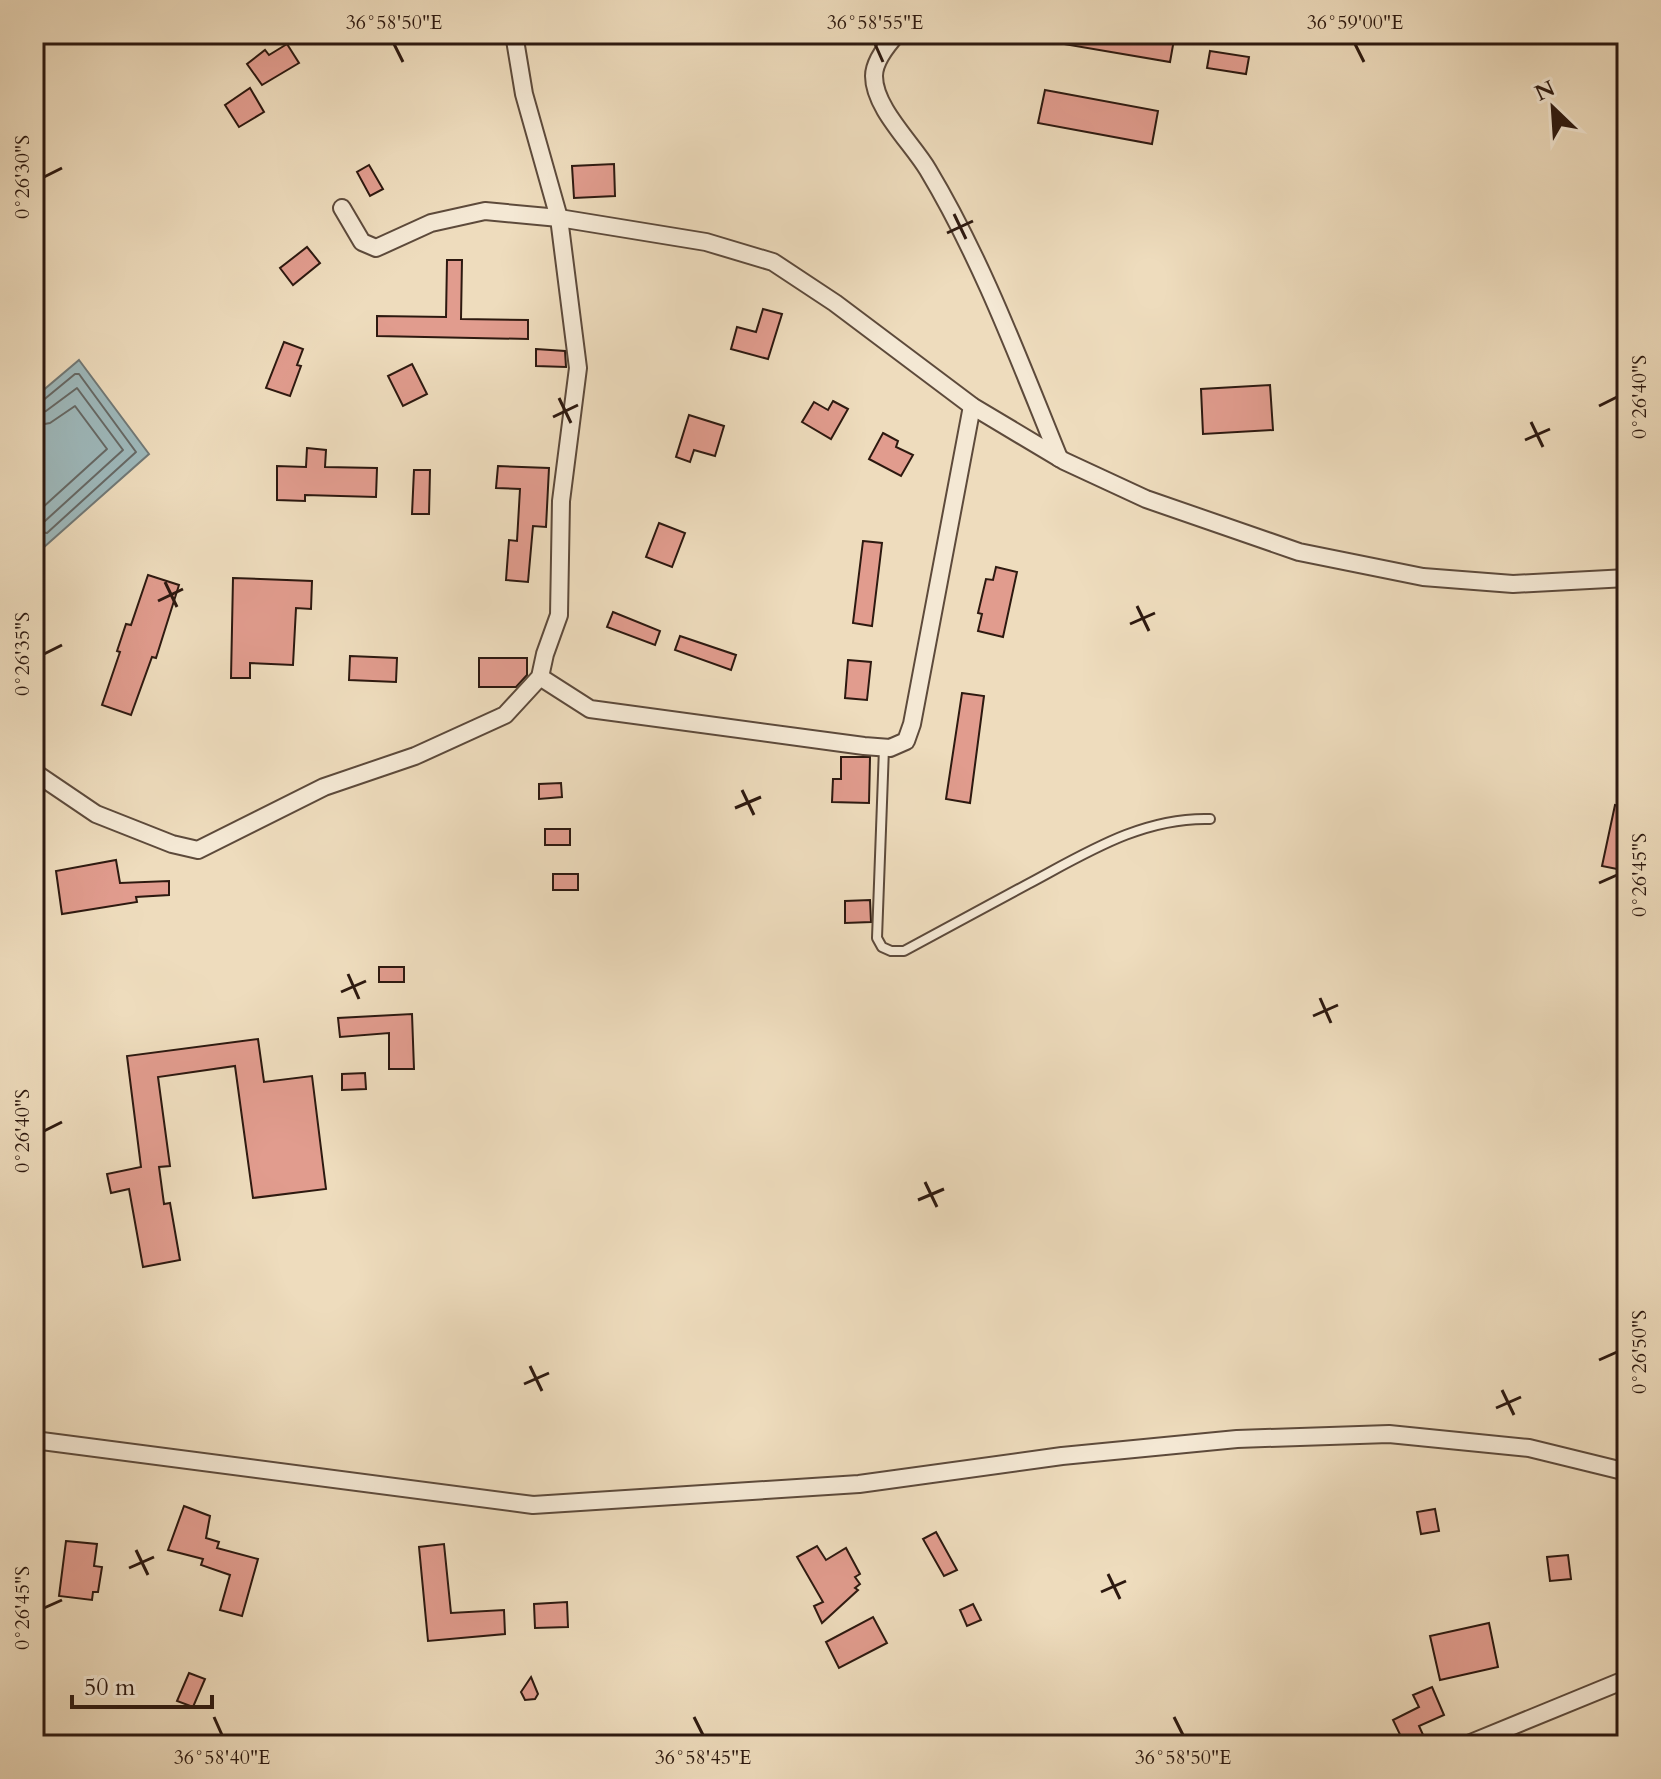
<svg xmlns="http://www.w3.org/2000/svg" width="1661" height="1779" viewBox="0 0 1661 1779" font-family="Cardo,serif">
<style>
.water{fill:#9eb9bc;stroke:#717977;stroke-width:2}
.lines{fill:none;stroke-linecap:round;stroke-linejoin:round}
.shore{stroke:#666966;stroke-width:2}
.building{fill:#e19c8e;stroke:#2d1910;stroke-width:2}
.service-casing{stroke:#5d4a3b;stroke-width:12}
.minor-casing{stroke:#5d4a3b;stroke-width:20}
.service{stroke:#f4e8d4;stroke-width:8}
.minor{stroke:#f4e8d4;stroke-width:16}
.ticks{fill:none;stroke:#2d1910;stroke-width:3}
.neatline{fill:none;stroke:#2d1910;stroke-width:3}
.ticks-label{font-size:20px;text-anchor:middle;fill:#2d1910}
</style>
<rect width="100%" height="100%" fill="#eedcbd"/>
<filter id="stains"><feTurbulence type="fractalNoise" baseFrequency=".0025" numOctaves="4"/><feColorMatrix values="0 0 0 0 .2 0 0 0 0 .09 0 0 0 0 .02 0 0 0 .5 -.17"/></filter>
<radialGradient id="worn" r=".72"><stop offset=".6" stop-color="#630" stop-opacity="0"/><stop offset="1" stop-color="#630" stop-opacity=".3"/></radialGradient>
<!-- water -->
<path class="water" d="M79 360 149 454 43 548 34 535V398Z"/>
<g class="lines">
<!-- shore -->
<g class="shore">
<path d="M34 404 41 402 75 374H79L136 452 47 533 34 531"/>
<path d="M34 414 46 411 77 388 123 450 45 521H34"/>
<path d="M34 426 50 423 75 406 107 449 42 508 34 509"/>
</g>
</g>
<!-- building -->
<g class="building">
<path d="M1053 34H1175L1170 62 1052 42Z"/>
<path d="M287 44 299 63 262 85 247 64 265 50 269 55Z"/>
<path d="M1210 51 1249 57 1246 74 1207 68Z"/>
<path d="M250 88 264 112 239 127 225 105Z"/>
<path d="M1045 90 1158 111 1152 144 1038 123Z"/>
<path d="M614 164 615 196 574 198 572 166Z"/>
<path d="M369 165 383 189 370 196 357 172Z"/>
<path d="M307 247 320 263 293 285 280 268Z"/>
<path d="M447 260H462L461 319 528 320V339L377 336V316L446 317Z"/>
<path d="M763 309 782 314 768 359 731 349 737 327 756 332Z"/>
<path d="M284 342 303 349 297 365 301 366 290 396 266 388Z"/>
<path d="M536 349 565 351 566 367 536 366Z"/>
<path d="M412 364 427 394 403 406 388 376Z"/>
<path d="M1270 385 1273 430 1203 434 1201 389Z"/>
<path d="M833 401 848 409 831 439 802 422 814 402 828 410Z"/>
<path d="M689 415 724 426 715 456 694 450 690 462 676 457Z"/>
<path d="M883 433 898 441 896 447 913 455 901 476 869 459Z"/>
<path d="M307 448 326 450 325 467 377 468 376 497 305 495V501L277 500V466L306 467Z"/>
<path d="M498 466 549 468 546 527 533 526 528 582 506 580 509 540 517 541 520 489 496 488Z"/>
<path d="M414 470H430L429 514H412Z"/>
<path d="M659 523 685 533 672 567 646 557Z"/>
<path d="M863 541 882 543 872 626 853 623Z"/>
<path d="M996 567 1017 572 1003 637 978 631 982 614 978 613 986 579 993 580Z"/>
<path d="M148 575 179 585 156 658 152 657 131 715 102 705 120 652 117 651 126 624 131 625Z"/>
<path d="M233 578 312 581 311 609 296 608 293 665 250 663V678H231Z"/>
<path d="M613 612 660 631 655 645 607 627Z"/>
<path d="M680 636 736 655 731 670 675 650Z"/>
<path d="M350 656 397 658 396 682 349 680Z"/>
<path d="M479 658H527V675L516 687H479Z"/>
<path d="M848 660 871 662 867 700 845 698Z"/>
<path d="M962 693 984 696 970 803 946 799Z"/>
<path d="M841 757H870L869 803 832 802 833 779H841Z"/>
<path d="M561 783 562 797 539 799V784Z"/>
<path d="M1615 805 1627 808V871L1602 866Z"/>
<rect x="545" y="829" width="25" height="16"/>
<path d="M116 860 120 883 169 881V895L136 897 137 902 62 914 56 871Z"/>
<rect x="553" y="874" width="25" height="16"/>
<path d="M870 900 871 922 845 923V901Z"/>
<rect x="379" y="967" width="25" height="15"/>
<path d="M412 1014 414 1069H389V1033L340 1037 338 1018Z"/>
<path d="M258 1039 264 1082 312 1076 326 1189 253 1198 235 1066 158 1077 170 1166 159 1167 164 1204 170 1203 180 1260 143 1267 129 1189 111 1193 107 1174 141 1167 127 1056Z"/>
<path d="M365 1073 366 1089 342 1090V1074Z"/>
<path d="M184 1506 210 1516 206 1538 219 1542 217 1548 258 1559 242 1616 220 1610 230 1575 201 1565 203 1559 168 1550Z"/>
<path d="M1435 1509 1439 1531 1421 1534 1417 1512Z"/>
<path d="M936 1532 957 1570 944 1576 923 1539Z"/>
<path d="M66 1541 97 1544 94 1566 102 1567 98 1592H93L92 1600 59 1596Z"/>
<path d="M444 1544 451 1613 504 1610 505 1634 428 1641 419 1547Z"/>
<path d="M817 1546 826 1560 846 1548 860 1574 855 1577 860 1584 855 1588 858 1590 822 1623 814 1606 823 1602 797 1557Z"/>
<path d="M1568 1555 1571 1579 1550 1581 1547 1557Z"/>
<path d="M567 1602 568 1627 535 1628 534 1604Z"/>
<path d="M973 1604 981 1620 967 1626 960 1610Z"/>
<path d="M873 1617 887 1643 839 1668 826 1642Z"/>
<path d="M1489 1623 1498 1667 1440 1680 1430 1636Z"/>
<path d="M189 1673 205 1679 193 1707 177 1701Z"/>
<path d="M531 1677 538 1694 535 1699 525 1700 521 1692Z"/>
<path d="M1432 1687 1444 1715 1419 1726 1424 1737 1405 1745 1393 1720 1419 1707 1413 1695Z"/>
</g>
<g class="lines">
<!-- service casing -->
<g class="service-casing">
<path id="service" d="M884 748 877 938 882 947 891 951H904C945 929 987 906 1028 884 1086 853 1142 817 1210 819"/>
</g>
<!-- minor casing -->
<g class="minor-casing">
<g id="minor">
<path d="M897 34C888 44 874 61 874 76 874 108 912 143 928 170 982 260 1019 360 1059 458"/>
<path d="M342 208 362 242 376 248 431 223 485 211 559 218 706 242 773 262 835 303 972 406 1064 461 1146 499 1299 552 1423 577 1513 584 1627 578"/>
<path d="M540 677 590 709 864 746 890 748 906 741 912 724 972 406"/>
<path d="M34 772 96 814 172 844 198 850 324 787 415 756 505 715 540 677 545 654 559 615 561 501 578 368 559 218 524 94 514 34"/>
<path d="M34 1440 533 1505 859 1484 1062 1456 1237 1439 1389 1434 1529 1448 1627 1472"/>
<path d="M1466 1745 1627 1679"/>
</g>
</g>
<!-- service -->
<use href="#service" class="service"/>
<!-- minor -->
<use href="#minor" class="minor"/>
</g>
<!-- ticks -->
<path class="ticks" d="M394 44 403 62M875 44 883 62M1355 44 1364 62M44 177 62 168M954 214 966 239M947 233 973 221M559 398 571 423M1599 406 1617 397M553 417 578 405M1531 422 1543 447M1525 440 1550 429M165 582 177 607M158 601 183 589M1137 606 1149 631M1130 624 1155 613M44 654 62 645M742 790 754 815M735 808 761 797M1599 883 1617 875M348 974 359 999M341 992 366 981M1320 998 1331 1023M1313 1016 1338 1005M44 1131 62 1122M925 1182 937 1207M918 1200 944 1189M1599 1360 1617 1352M530 1366 542 1391M524 1384 549 1373M1502 1390 1514 1415M1496 1408 1521 1397M136 1550 148 1575M129 1568 154 1557M1108 1574 1120 1599M1101 1592 1126 1581M44 1608 62 1600M214 1717 222 1735M694 1717 703 1735M1174 1717 1183 1735"/>
<!-- margin -->
<rect width="1661" height="1779" fill="none" stroke="#eedcbd" stroke-width="88"/>
<!-- north arrow -->
<g transform="translate(1553 108) rotate(335)" stroke="#f4e8d4" stroke-width="6" paint-order="stroke">
<path d="M0-6L14 30L0 20L-14 30Z" fill="#2d1910"/>
<text y="-12" font-size="22" font-weight="bold" text-anchor="middle" fill="#2d1910">N</text>
</g>
<!-- scale -->
<path d="M72 1695v12h140v-12" fill="none" stroke="#2d1910" stroke-width="4"/>
<text x="84" y="1695" font-size="24" fill="#2d1910" stroke="#f4e8d4" stroke-width="6" paint-order="stroke">50 m</text>
<rect x="44" y="44" width="1573" height="1691" class="neatline"/>
<g class="ticks-label">
<text x="394" y="29">36°58'50"E</text>
<text x="875" y="29">36°58'55"E</text>
<text x="1355" y="29">36°59'00"E</text>
<text transform="translate(22 177) rotate(-90)" y="7">0°26'30"S</text>
<text transform="translate(1639 397) rotate(-90)" y="7">0°26'40"S</text>
<text transform="translate(22 654) rotate(-90)" y="7">0°26'35"S</text>
<text transform="translate(1639 875) rotate(-90)" y="7">0°26'45"S</text>
<text transform="translate(22 1131) rotate(-90)" y="7">0°26'40"S</text>
<text transform="translate(1639 1352) rotate(-90)" y="7">0°26'50"S</text>
<text transform="translate(22 1608) rotate(-90)" y="7">0°26'45"S</text>
<text x="222" y="1764">36°58'40"E</text>
<text x="703" y="1764">36°58'45"E</text>
<text x="1183" y="1764">36°58'50"E</text>
</g>
<rect width="100%" height="100%" filter="url(#stains)"/>
<rect width="100%" height="100%" fill="url(#worn)"/>
</svg>
